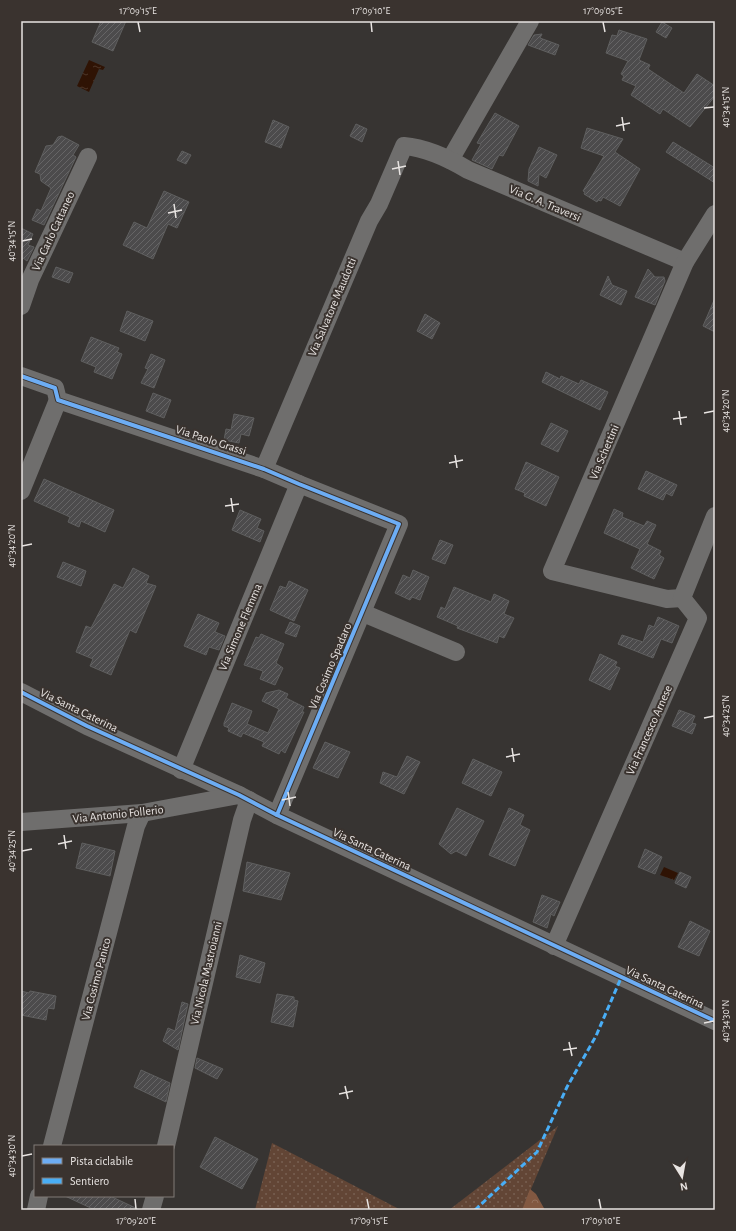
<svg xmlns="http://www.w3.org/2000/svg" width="736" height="1231" viewBox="0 0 736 1231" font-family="'Alegreya Sans',sans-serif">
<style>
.grass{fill:url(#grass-dots)}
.forest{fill:url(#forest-crowns)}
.water{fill:url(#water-ripples)}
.building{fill:url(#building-hatch);stroke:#5f5f5f}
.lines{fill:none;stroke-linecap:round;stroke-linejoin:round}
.minor{stroke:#6f6e6d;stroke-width:18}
.quiet{stroke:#49aef6;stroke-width:3;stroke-dasharray:6 3;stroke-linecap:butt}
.cycleway-casing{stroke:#3a332f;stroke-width:6}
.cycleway{stroke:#6dadf4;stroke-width:4}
.ticks{fill:none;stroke:#e8e4e2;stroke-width:1.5}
.labels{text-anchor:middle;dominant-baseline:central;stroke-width:4;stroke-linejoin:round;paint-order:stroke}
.street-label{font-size:12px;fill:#e8e4e2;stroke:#3a332f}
.neatline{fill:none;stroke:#e8e4e2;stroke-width:1.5}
.ticks-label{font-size:10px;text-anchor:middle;fill:#e8e4e2}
</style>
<defs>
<pattern id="grass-dots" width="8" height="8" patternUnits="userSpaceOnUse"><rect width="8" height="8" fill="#624535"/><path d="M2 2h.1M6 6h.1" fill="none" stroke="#786052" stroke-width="1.8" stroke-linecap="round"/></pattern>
<pattern id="forest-crowns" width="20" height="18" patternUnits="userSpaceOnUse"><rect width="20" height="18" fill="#825841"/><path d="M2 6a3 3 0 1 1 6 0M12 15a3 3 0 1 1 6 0" fill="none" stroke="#94705c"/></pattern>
<pattern id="water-ripples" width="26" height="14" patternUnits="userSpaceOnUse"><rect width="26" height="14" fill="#2f1304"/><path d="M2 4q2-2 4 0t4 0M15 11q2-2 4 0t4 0" fill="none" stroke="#4d3528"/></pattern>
<pattern id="building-hatch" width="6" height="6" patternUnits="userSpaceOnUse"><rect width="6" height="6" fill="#4c4b4c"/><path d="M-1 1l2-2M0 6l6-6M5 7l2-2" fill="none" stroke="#666566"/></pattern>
</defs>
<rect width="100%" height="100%" fill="#373432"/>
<!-- grass -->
<g class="grass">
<path d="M558 1126 522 1210H449Z"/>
<path d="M272 1143 401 1210H255Z"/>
</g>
<!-- forest -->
<path class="forest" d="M530 1189 536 1194 545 1210H522Z"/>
<!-- water -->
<g class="water">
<path d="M89 60 105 67 103 70 99 69 89 92 77 86Z"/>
<path d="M664 867 678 873 674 880 660 875Z"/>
</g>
<!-- building -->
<g class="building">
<path d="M101 21H126L113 51 92 42Z"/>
<path d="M662 22 672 28 666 38 656 32Z"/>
<path d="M619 30 647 39 639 60 650 65 648 69 684 93 697 74 715 86V96L690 127 663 109 660 114 631 95 636 86 622 80 624 76 621 74 628 61 606 53 612 35 617 36Z"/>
<path d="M542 34 540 38 559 45 555 55 528 45 534 35Z"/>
<path d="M495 113 519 126 503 156 499 155 492 169 472 160 481 144 477 143Z"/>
<path d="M273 120 289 127 281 148 265 142Z"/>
<path d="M356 124 367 129 362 142 350 136Z"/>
<path d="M587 128 623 139 615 152 640 169 620 206 603 197 601 201 598 200 597 202 584 194 585 192 583 191 604 156 581 148Z"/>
<path d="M62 136 79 145 73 155 76 157 44 225 32 220 37 209 41 211 51 188 41 181 40 174 35 172 46 146 53 145 58 137Z"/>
<path d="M673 142 715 168V183L666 152Z"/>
<path d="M539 147 557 155 546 178 539 174 538 186 528 181 529 169Z"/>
<path d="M182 151 191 155 186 164 177 160Z"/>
<path d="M164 191 189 202 177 228 168 224 153 259 123 245 134 222 147 228Z"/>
<path d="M21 228 33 234 28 245 34 247 27 261 23 258 21 262Z"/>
<path d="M56 267 73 273 69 283 52 277Z"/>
<path d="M648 269 655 277H664L665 281 655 305 635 297Z"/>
<path d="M608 276 612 285 627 291 621 305 600 295Z"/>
<path d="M715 298V332L703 326Z"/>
<path d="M127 311 153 321 145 341 120 331Z"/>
<path d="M425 314 440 323 432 339 417 331Z"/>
<path d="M91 337 119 348 117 352 122 354 112 379 94 372 96 367 81 361Z"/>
<path d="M151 354 165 360 154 388 141 383 148 369 145 368Z"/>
<path d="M546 372 560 379 561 376 579 384 581 380 608 392 600 410 542 382Z"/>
<path d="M153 393 171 400 164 418 146 411Z"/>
<path d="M234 414 254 418 249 436 241 434 239 443 224 440 226 429 231 430Z"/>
<path d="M551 423 568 431 558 452 541 444Z"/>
<path d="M526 462 559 477 546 506 524 496 525 493 515 489Z"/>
<path d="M646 471 677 485 672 496 666 493 663 500 638 489Z"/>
<path d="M44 479 114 510 105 532 81 521 79 527 68 522 70 517 34 501Z"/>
<path d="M614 509 623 513 622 517 644 526 647 521 656 525 647 544 661 551 659 555 664 558 654 579 631 568 640 549 604 533Z"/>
<path d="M240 510 261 519 257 528 264 531 260 542 232 530Z"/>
<path d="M440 540 453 545 445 564 432 559Z"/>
<path d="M63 562 86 571 81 586 57 577Z"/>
<path d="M133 568 149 576 146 583 156 586 136 633 130 630 111 675 90 666 93 659 76 652 86 626 91 628 114 584 123 588Z"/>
<path d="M413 570 429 577 420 600 412 597 410 600 395 593 403 575 410 578Z"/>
<path d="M289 581 308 590 294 621 270 610 280 586 286 588Z"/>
<path d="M454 587 491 602 494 594 509 601 504 614 514 618 504 638 499 636 497 643 457 628 458 626 437 617 441 607 445 609Z"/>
<path d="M198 614 219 623 215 632 225 636 219 650 209 647 206 655 184 646Z"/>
<path d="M658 617 679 626 672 643 661 639 653 658 618 644 622 635 643 642 649 625 654 627Z"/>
<path d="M290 622 300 626 296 637 285 633Z"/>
<path d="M261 634 284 644 276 663 283 668 275 685 260 679 263 671 244 665 256 637 259 638Z"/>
<path d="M600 654 617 662 615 666 620 668 610 690 589 680Z"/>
<path d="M279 690 288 694 286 698 304 707 302 712H304L285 753 281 750 279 754 262 746 264 742 243 733 241 737 228 731 229 728 224 726V723L232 703 252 711 247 724 268 733 279 709 262 701 266 693Z"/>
<path d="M679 710 695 716 692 723 696 724 692 734 672 726Z"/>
<path d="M325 742 350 752 338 778 313 768Z"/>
<path d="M407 756 420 762 404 794 380 783 383 772 397 777Z"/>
<path d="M473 759 502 772 491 796 462 783Z"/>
<path d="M457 808 484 821 466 856 456 851 451 854 439 844Z"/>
<path d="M509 808 524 815 520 825 530 830 515 866 489 855Z"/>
<path d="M82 843 115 851 110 876 76 868Z"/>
<path d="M645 849 662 857 655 874 638 867Z"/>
<path d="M247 862 290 873 281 900 243 891Z"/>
<path d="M680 872 691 877 686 888 675 883Z"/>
<path d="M542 895 560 902 554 916 551 914 547 928 533 922Z"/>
<path d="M690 921 710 931 699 956 678 947Z"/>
<path d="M240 955 265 963 260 983 236 977Z"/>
<path d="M21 991 29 993 30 991 56 996 54 1009 48 1008 46 1020 21 1015Z"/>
<path d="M277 994 294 997V1000L298 1001 293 1027 271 1022Z"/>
<path d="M182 1002 188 1004 178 1050 163 1041 168 1028 175 1031Z"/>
<path d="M197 1058 223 1069 217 1079 195 1068Z"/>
<path d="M141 1070 170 1083 166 1102 134 1087Z"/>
<path d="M215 1137 258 1159 242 1189 200 1167Z"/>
<path d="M65 1196H110L140 1210H95Z"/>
</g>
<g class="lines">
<!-- minor -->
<g class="minor">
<path d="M450 160 530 21"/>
<path d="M21 306 30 280 88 157"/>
<path d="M21 376 55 388 58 400 264 469 299 484 399 524 277 815"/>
<path d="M264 469 369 221 379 204 404 146C427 148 448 158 468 170L685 262"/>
<path d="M21 491 58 400"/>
<path d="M682 598 667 599 552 571 685 262 715 214"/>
<path d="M363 613 456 652"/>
<path d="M21 692 87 726 239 795 277 815 715 1021"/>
<path d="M181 770 299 484"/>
<path d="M21 822 142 813 239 795"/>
<path d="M554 946 698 618 682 598 715 516"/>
<path d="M52 1146 136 826 142 813"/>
<path d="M166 1146 242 820 249 800"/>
<path d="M36 1210 39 1196"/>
<path d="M151 1210 155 1196"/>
</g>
<!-- quiet -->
<g class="quiet">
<path d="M714 518H715"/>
<path d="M475 1210 537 1152 567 1087 596 1036 621 978"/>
</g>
<!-- cycleway casing -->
<g class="cycleway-casing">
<g id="cycleway">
<path d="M21 376 55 388 58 400 264 469 299 484 399 524 277 815"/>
<path d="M21 692 87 726 239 795 277 815 715 1021"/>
</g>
</g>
<!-- cycleway -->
<use href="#cycleway" class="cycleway"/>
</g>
<!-- ticks -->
<path class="ticks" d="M138 22 140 32M371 22 372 32M603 22 605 32M704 108 714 107M622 117 624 131M616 126 630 123M398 161 400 175M392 169 406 166M174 204 176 218M168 213 182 210M22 241 32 239M679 411 681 425M704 413 714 411M673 419 687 417M455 455 457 468M449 463 463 460M231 498 233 512M225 506 239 504M22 546 32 544M704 718 714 716M512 748 514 762M506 757 520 754M288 792 290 806M282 800 296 797M64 835 66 849M58 844 72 841M22 851 32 849M704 1023 714 1021M569 1042 572 1056M563 1050 577 1048M345 1086 348 1099M339 1094 353 1091M22 1156 32 1154M135 1199 136 1209M367 1199 369 1209M599 1199 601 1209"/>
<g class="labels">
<!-- street labels -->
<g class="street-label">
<text transform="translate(545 203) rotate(23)">Via G. A. Traversi</text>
<text transform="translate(53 231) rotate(-65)">Via Carlo Cattaneo</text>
<text transform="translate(332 307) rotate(-67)">Via Salvatore Maudotti</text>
<text transform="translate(211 440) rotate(18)">Via Paolo Grassi</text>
<text transform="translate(604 452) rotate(-67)">Via Schettini</text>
<text transform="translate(240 627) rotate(-67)">Via Simone Flemma</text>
<text transform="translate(330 666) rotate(-67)">Via Cosimo Spadaro</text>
<text transform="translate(79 710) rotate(26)">Via Santa Caterina</text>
<text transform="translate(649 730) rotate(-66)">Via Francesco Arnese</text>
<text transform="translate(118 814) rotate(-6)">Via Antonio Follerio</text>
<text transform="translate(372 849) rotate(25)">Via Santa Caterina</text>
<text transform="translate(206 973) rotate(-77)">Via Nicola Mastroianni</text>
<text transform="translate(96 979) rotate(-75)">Via Cosimo Panico</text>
<text transform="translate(665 987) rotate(25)">Via Santa Caterina</text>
</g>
</g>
<!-- border -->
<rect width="736" height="1231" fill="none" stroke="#3a332f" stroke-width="44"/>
<!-- legend -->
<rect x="34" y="1145" width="140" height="52" fill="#3a332f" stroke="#807a77"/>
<rect x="42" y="1158" width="20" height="6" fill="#6dadf4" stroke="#807a77"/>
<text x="70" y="1165" font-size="12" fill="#e8e4e2">Pista ciclabile</text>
<rect x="42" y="1178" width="20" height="6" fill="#49aef6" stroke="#807a77"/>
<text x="70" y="1185" font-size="12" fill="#e8e4e2">Sentiero</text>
<!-- north arrow -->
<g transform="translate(682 1177) rotate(169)" stroke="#3a332f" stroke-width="3" paint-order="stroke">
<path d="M0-3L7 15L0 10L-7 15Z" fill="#e8e4e2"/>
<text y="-6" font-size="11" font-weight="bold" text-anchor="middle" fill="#e8e4e2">N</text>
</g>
<rect x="22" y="22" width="692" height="1187" class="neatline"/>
<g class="ticks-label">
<text x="138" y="14">17°09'15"E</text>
<text x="371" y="14">17°09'10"E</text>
<text x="603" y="14">17°09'05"E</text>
<text transform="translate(725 107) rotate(-90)" y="4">40°34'15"N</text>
<text transform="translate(11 241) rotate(-90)" y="4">40°34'15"N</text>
<text transform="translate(725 411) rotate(-90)" y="4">40°34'20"N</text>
<text transform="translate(11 546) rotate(-90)" y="4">40°34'20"N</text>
<text transform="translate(725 716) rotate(-90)" y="4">40°34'25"N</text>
<text transform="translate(11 851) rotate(-90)" y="4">40°34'25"N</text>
<text transform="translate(725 1021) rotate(-90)" y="4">40°34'30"N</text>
<text transform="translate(11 1156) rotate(-90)" y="4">40°34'30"N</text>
<text x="136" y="1224">17°09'20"E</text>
<text x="369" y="1224">17°09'15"E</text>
<text x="601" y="1224">17°09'10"E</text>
</g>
</svg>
